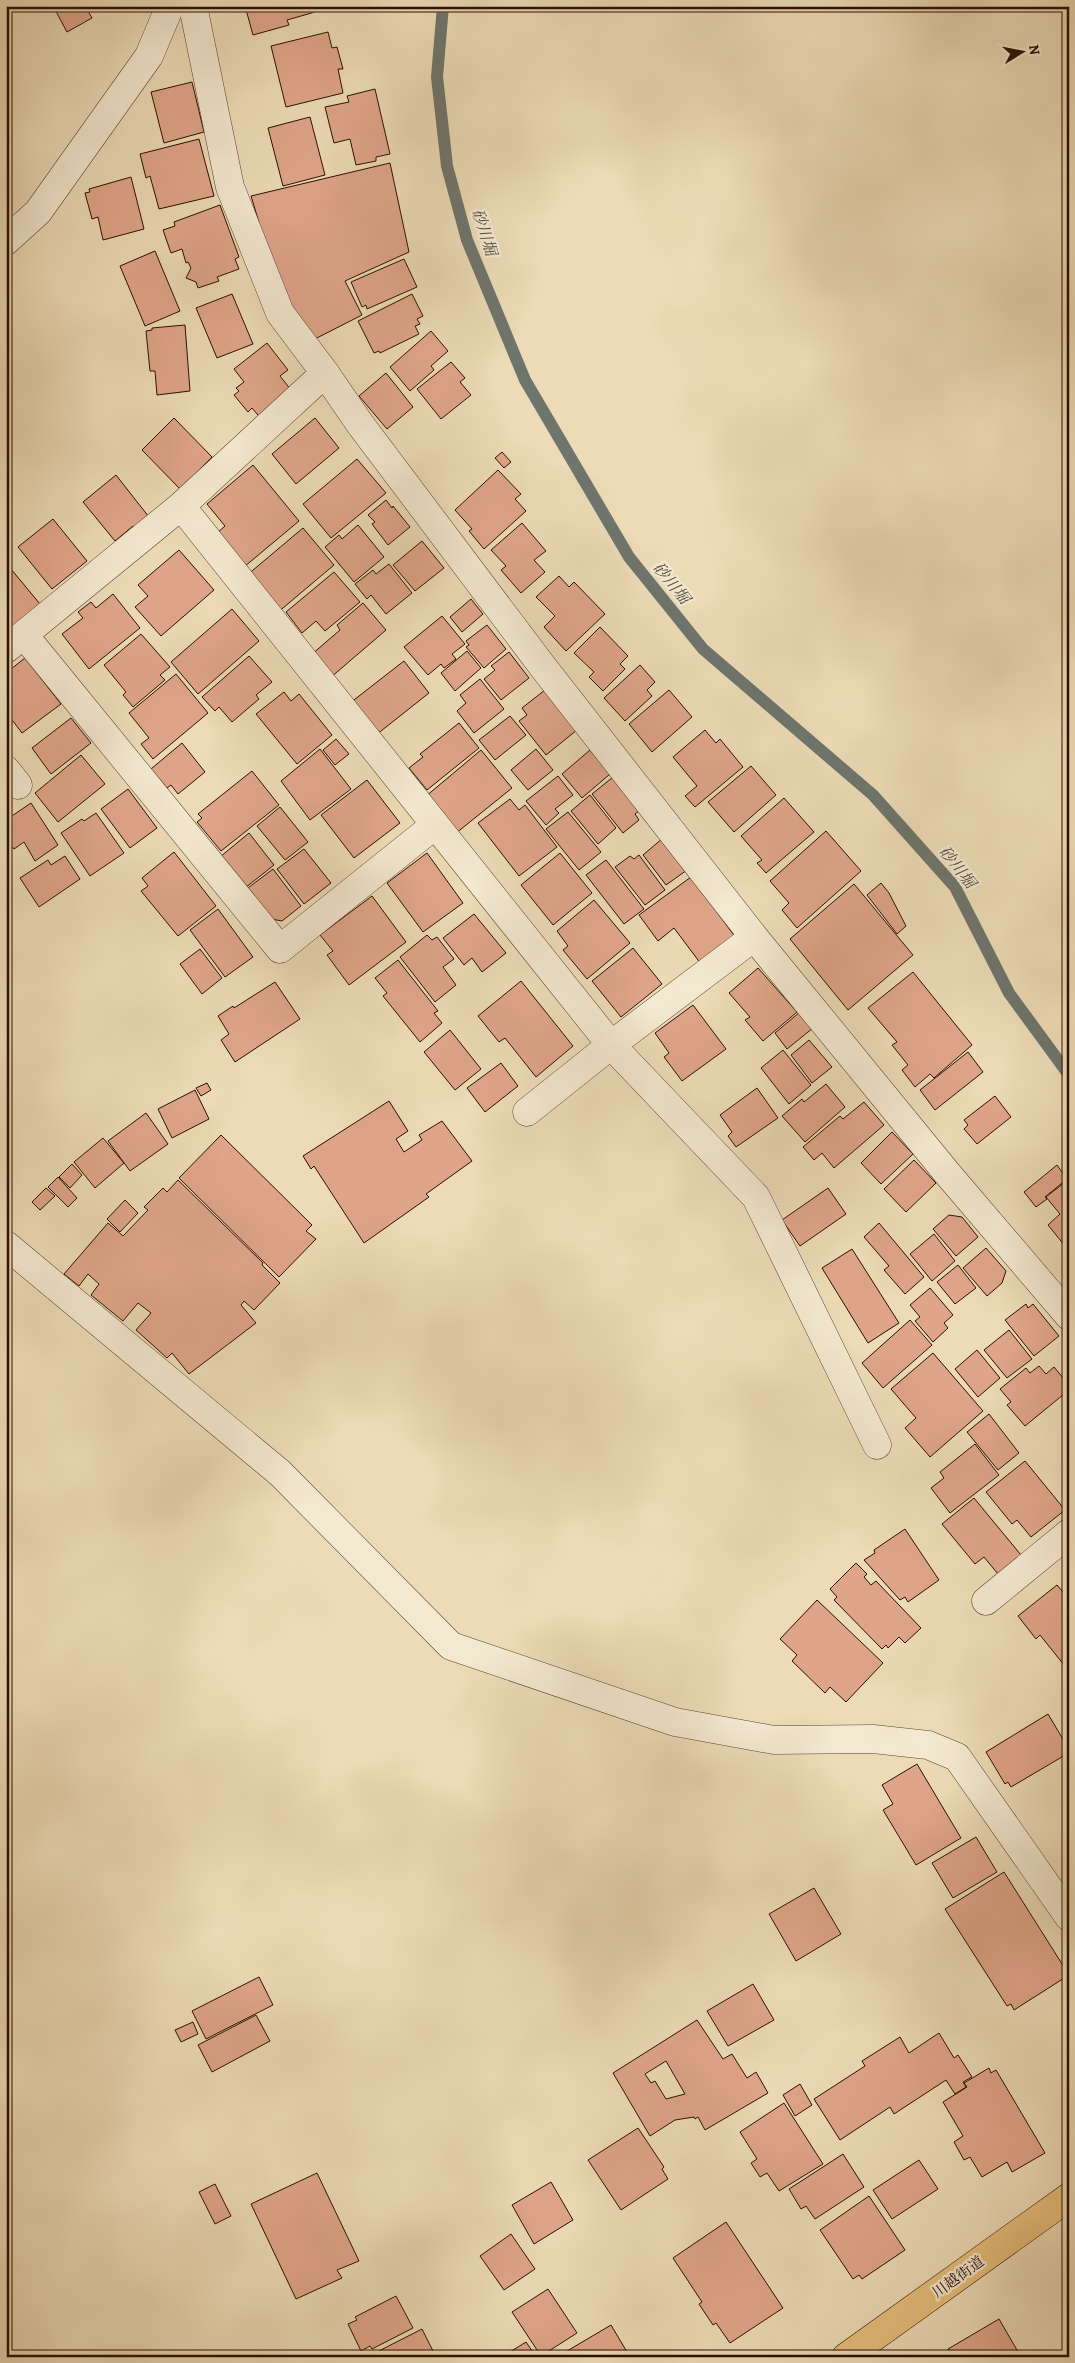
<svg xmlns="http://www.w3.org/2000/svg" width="1075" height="2363" viewBox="0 0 1075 2363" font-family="Alegreya,'Noto Serif JP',serif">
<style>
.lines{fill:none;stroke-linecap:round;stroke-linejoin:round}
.stream{stroke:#6e756d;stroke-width:12}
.building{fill:#dfa589;stroke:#2c0f00;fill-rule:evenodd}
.minor-casing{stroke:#5c422e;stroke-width:29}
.highway-casing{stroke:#2c0f00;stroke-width:29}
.minor{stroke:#f3e8d0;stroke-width:28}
.highway{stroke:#e6be7b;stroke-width:28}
.labels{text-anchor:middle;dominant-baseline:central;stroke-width:4.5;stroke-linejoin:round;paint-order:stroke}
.street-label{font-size:15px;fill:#2c0f00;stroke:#f3e8d0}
.water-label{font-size:16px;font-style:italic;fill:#524a3f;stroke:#f3e8d0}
</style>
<rect width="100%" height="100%" fill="#ecdbb6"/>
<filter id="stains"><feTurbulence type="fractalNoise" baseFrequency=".004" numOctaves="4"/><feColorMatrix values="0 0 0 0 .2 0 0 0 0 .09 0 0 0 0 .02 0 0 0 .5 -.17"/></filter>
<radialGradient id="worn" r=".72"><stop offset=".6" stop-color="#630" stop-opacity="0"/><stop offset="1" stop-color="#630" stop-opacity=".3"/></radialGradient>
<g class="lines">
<!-- stream -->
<path class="stream" d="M443 6 437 77 447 166 467 240 525 380 629 557 703 649 873 795 955 887 1009 993 1069 1075"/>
</g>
<!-- building -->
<g class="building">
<path d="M53 6H85L92 18 67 32Z"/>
<path d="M245 6H313L315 12 287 20 289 25 253 35Z"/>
<path d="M328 32 332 48 337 47 343 69H338L343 93 286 107 271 46Z"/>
<path d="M192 82 204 132 164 143 151 92Z"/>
<path d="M375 89 390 154 376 157V161L356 165 350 139 334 143 325 107 349 102 347 96Z"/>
<path d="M310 117 325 175 283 186 268 128Z"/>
<path d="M199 139 214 196 159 209 150 176 146 178 140 154Z"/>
<path d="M390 163 409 252 345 281 362 315 307 343 279 289 251 196Z"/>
<path d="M131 177 144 229 103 240 98 217 92 219 85 193 90 192 89 189Z"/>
<path d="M220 205 239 257 235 259 239 269 217 277 219 281 198 288 196 282 186 278 191 268 188 262 186 263 182 249 171 253 163 230 175 226 174 222Z"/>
<path d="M155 251 180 311 145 326 120 266Z"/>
<path d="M404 259 417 287 367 309 366 305 362 307 351 282Z"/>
<path d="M232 294 253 344 217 358 196 308Z"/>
<path d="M412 294 423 316 417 319 420 324 415 326 419 334 380 353 379 351 374 353 358 321Z"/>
<path d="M185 325 190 391 157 395 155 371H150L146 331 152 330V328Z"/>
<path d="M431 331 448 351 431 366 434 370 410 391 390 367Z"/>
<path d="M267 343 288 370 280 376 295 395 263 421 252 408 248 412 234 395 239 391 236 388 244 382 234 369Z"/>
<path d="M451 362 465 378 460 382 471 395 441 419 417 389Z"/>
<path d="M386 373 413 407 387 429 359 396Z"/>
<path d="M174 418 212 457 180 489 142 450Z"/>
<path d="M315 418 339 448 296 484 272 454Z"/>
<path d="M502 452 511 462 504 468 495 458Z"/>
<path d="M357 459 386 493 331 538 303 504Z"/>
<path d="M253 465 299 521 244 567 217 533 225 526 207 504Z"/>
<path d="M498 470 521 494 515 499 526 511 484 549 469 531 472 529 455 510Z"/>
<path d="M116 475 149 517 135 529 133 526 115 541 83 502Z"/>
<path d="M386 500 392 508 393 506 410 527 388 545 372 524 375 522 368 515Z"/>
<path d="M53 519 87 561 52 589 18 547Z"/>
<path d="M522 523 546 551 534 560 545 572 521 593 501 570 506 566 491 550Z"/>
<path d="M358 525 384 557 354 582 325 547 339 535 342 539Z"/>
<path d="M303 528 334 565 277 613 246 576Z"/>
<path d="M422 541 444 568 415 591 393 565Z"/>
<path d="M179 550 214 590 161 636 135 607 148 596 138 585Z"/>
<path d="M6 563 40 604 6 633Z"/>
<path d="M389 564 412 593 386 614 371 595 367 599 355 584 373 570 376 574Z"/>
<path d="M334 572 360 602 325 631 316 621 302 633 286 612Z"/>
<path d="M559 576 569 587 574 582 605 614 566 651 544 627 555 616 536 597Z"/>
<path d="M113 594 140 628 89 669 62 634 83 618 78 612 91 602 96 608Z"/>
<path d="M471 599 483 614 462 632 450 617Z"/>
<path d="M363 603 386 630 330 678 311 655 340 630 337 625Z"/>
<path d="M232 609 259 641 198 694 171 662Z"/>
<path d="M442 616 465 644 452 654 456 659 444 668 441 664 428 675 404 647Z"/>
<path d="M487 625 506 649 484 668 466 647 469 645 466 641Z"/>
<path d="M600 627 628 656 620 664 625 669 603 691 589 677 594 672 574 653Z"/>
<path d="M141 634 170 667 160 675 165 680 133 707 123 695 126 692 104 665Z"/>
<path d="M467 651 481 668 455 691 441 673Z"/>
<path d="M509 652 529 678 501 700 484 679 495 670 491 666Z"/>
<path d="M249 656 272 682 256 695 259 699 232 722 219 707 215 711 202 697Z"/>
<path d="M25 658 61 704 22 733 6 712V673Z"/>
<path d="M404 661 429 693 376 735 350 703Z"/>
<path d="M640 665 655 682 647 690 652 696 625 721 604 698Z"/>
<path d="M176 674 208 713 153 759 141 744 149 738 129 713Z"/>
<path d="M480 679 504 709 474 733 457 711 466 703 460 695Z"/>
<path d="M545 690 577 730 546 755 519 721 527 715 522 708Z"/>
<path d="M669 690 692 717 652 752 629 724Z"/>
<path d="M284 692 291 701 299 694 332 735 297 764 256 714Z"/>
<path d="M510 716 526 735 495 760 479 740Z"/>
<path d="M71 718 91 743 51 774 32 748Z"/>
<path d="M459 723 479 748 427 790 409 768 423 757 420 754Z"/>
<path d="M705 730 716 743 720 739 743 767 695 807 685 796 697 786 673 757Z"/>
<path d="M336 739 349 754 335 765 323 750Z"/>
<path d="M182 743 205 772 178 794 171 785 167 788 151 769Z"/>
<path d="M320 749 351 789 310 820 281 781Z"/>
<path d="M536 749 553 770 528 790 511 770Z"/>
<path d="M481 750 512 788 455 834 425 797Z"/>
<path d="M590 750 610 774 582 798 562 774Z"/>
<path d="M81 755 105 784 58 822 35 793Z"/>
<path d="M751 766 776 795 734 832 708 802Z"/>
<path d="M252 771 279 805 221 851 197 822 202 818 198 814Z"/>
<path d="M558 776 573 795 555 809 559 813 546 825 526 801Z"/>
<path d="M613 777 640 810 635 814 639 820 623 833 592 794Z"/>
<path d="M367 780 400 823 354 858 321 815Z"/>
<path d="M128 789 157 828 130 848 101 809Z"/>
<path d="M590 795 616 828 598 844 571 811Z"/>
<path d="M784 798 814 832 766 873 757 863 762 860 741 836Z"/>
<path d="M510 799 519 810 525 805 557 847 519 876 478 823Z"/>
<path d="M31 803 58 845 35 861 24 842 14 849 6 838V820Z"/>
<path d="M280 807 308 842 285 860 257 826Z"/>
<path d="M568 812 601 852 579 870 546 829Z"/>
<path d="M96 813 124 853 90 876 61 833 82 819 84 821Z"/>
<path d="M826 831 861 871 797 928 782 910 789 903 770 881Z"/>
<path d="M249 833 274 865 245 888 220 857Z"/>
<path d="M663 838 687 870 666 885 643 855Z"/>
<path d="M304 849 331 883 304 904 277 869Z"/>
<path d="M174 852 216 906 178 936 141 891 148 886 142 878Z"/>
<path d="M427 853 463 903 423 932 387 883Z"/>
<path d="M560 853 592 893 553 925 521 885Z"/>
<path d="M639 855 665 890 645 905 615 867 630 856 634 859Z"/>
<path d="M65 856 80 879 39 907 20 878 48 860 51 865Z"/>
<path d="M606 860 644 909 624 924 586 875Z"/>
<path d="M273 869 301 906 282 921 266 918 244 891Z"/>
<path d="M691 877 736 938 701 964 674 928 658 941 639 915Z"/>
<path d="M881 883 889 893 906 926 897 934 867 895Z"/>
<path d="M854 884 913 955 848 1010 790 939Z"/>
<path d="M372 896 406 942 349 985 327 955 333 951 320 935Z"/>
<path d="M594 900 630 943 587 979 563 950 568 946 557 931Z"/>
<path d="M218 909 253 957 225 977 190 930Z"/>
<path d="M474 914 506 953 482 972 472 958 464 965 443 938Z"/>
<path d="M427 935 432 940 437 937 454 959 443 967 456 985 435 1002 400 957Z"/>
<path d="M633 948 662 984 621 1017 592 981Z"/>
<path d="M200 949 222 978 202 994 180 964Z"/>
<path d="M398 960 438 1011 434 1013 442 1023 420 1042 383 996 387 993 375 978Z"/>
<path d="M758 968 797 1012 763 1041 745 1020 750 1017 729 993Z"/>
<path d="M913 972 972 1045 934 1078 930 1074 915 1087 902 1070 908 1065 892 1045 897 1042 868 1008Z"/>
<path d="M521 981 573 1046 536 1077 505 1038 499 1042 478 1016Z"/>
<path d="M275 982 300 1019 235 1062 221 1040 229 1034 218 1016 233 1006 234 1008Z"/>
<path d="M693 1005 726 1049 682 1081 664 1057 669 1053 655 1033Z"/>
<path d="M800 1012 813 1028 787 1049 775 1033Z"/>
<path d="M450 1030 481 1069 455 1090 424 1052Z"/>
<path d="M809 1040 832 1067 812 1083 791 1055Z"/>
<path d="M783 1050 811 1085 789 1104 761 1068Z"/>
<path d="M968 1052 983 1072 935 1110 920 1090Z"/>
<path d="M501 1063 518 1086 485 1112 467 1088Z"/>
<path d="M207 1083 211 1090 201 1096 196 1088Z"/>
<path d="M826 1084 845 1107 805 1142 782 1116 802 1099 804 1102Z"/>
<path d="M757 1088 778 1118 736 1147 728 1136 732 1132 720 1115Z"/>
<path d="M195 1090 209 1119 172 1138 158 1109Z"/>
<path d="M995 1096 1011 1117 977 1144 964 1129 968 1125 964 1120Z"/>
<path d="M389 1101 408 1131 396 1139 404 1152 422 1140 419 1135 442 1121 472 1161 426 1194 429 1197 364 1243 314 1166 311 1169 303 1156Z"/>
<path d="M864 1102 884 1125 834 1168 822 1153 814 1160 803 1147 840 1116 843 1119Z"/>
<path d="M146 1113 168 1144 130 1171 108 1141Z"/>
<path d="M892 1132 913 1154 881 1184 861 1163Z"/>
<path d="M221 1135 312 1225 306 1231 316 1239 279 1277 179 1178Z"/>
<path d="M103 1138 124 1163 95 1188 74 1162Z"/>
<path d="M914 1160 936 1183 906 1212 884 1189Z"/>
<path d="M72 1164 82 1175 70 1188 59 1177Z"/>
<path d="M1057 1165 1067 1179 1045 1197 1047 1199 1036 1207 1024 1192Z"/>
<path d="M58 1177 77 1198 68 1207 48 1187Z"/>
<path d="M1069 1179V1251L1048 1225 1060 1214 1046 1197Z"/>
<path d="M178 1180 263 1263 262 1265 280 1283 254 1310 244 1301 241 1305 256 1323 189 1374 172 1353 167 1358 136 1330 151 1313 138 1303 123 1321 91 1295 99 1284 88 1274 79 1286 64 1274 108 1223 123 1236 148 1210 144 1207 163 1188 167 1192Z"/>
<path d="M46 1188 55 1196 40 1210 32 1202Z"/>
<path d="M828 1188 846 1214 800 1246 782 1220Z"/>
<path d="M125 1200 138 1213 120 1232 107 1219Z"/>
<path d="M949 1215 962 1217 978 1237 956 1256 933 1229Z"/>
<path d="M879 1223 924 1277 905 1294 884 1270 889 1266 864 1237Z"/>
<path d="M934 1234 955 1261 932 1281 910 1254Z"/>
<path d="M986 1248 1006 1271 1002 1283 987 1296 963 1268Z"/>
<path d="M852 1249 899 1323 868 1343 822 1268Z"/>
<path d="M958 1265 976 1288 955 1304 937 1282Z"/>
<path d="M930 1288 953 1315 944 1323 948 1328 933 1342 915 1321 920 1317 910 1305Z"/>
<path d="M1026 1304 1028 1308 1033 1304 1059 1336 1034 1356 1005 1320Z"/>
<path d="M910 1320 932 1345 883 1388 862 1363Z"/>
<path d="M1009 1330 1032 1359 1007 1378 984 1350Z"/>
<path d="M977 1350 1000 1378 978 1397 955 1369Z"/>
<path d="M933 1353 983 1411 930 1457 905 1428 916 1418 891 1389Z"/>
<path d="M1039 1366 1046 1374 1054 1367 1069 1385V1390L1025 1426 1007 1405 1011 1402 1000 1389 1026 1368 1030 1373Z"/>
<path d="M989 1414 1019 1453 998 1470 967 1432Z"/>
<path d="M975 1444 999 1475 950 1513 931 1488 944 1478 940 1472Z"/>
<path d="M1025 1461 1065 1510 1031 1537 1017 1520 1012 1524 986 1492Z"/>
<path d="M974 1498 1021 1555 998 1574 984 1557 975 1564 942 1524Z"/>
<path d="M905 1529 939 1580 908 1602 905 1597 900 1600 864 1560 875 1553 874 1550Z"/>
<path d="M856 1563 867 1574 864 1577 871 1585 876 1581 921 1628 905 1643 899 1637 888 1648 886 1645 882 1649 834 1600 837 1597 830 1589Z"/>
<path d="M1057 1585 1069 1599V1662L1064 1665 1040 1635 1036 1639 1018 1616Z"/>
<path d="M817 1600 883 1663 846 1702 830 1687 825 1693 792 1661 797 1655 780 1639Z"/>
<path d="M1048 1714 1067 1746 1064 1748 1067 1754 1011 1787 1008 1782 1005 1784 986 1752Z"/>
<path d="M917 1764 961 1838 916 1865 883 1810 893 1804 882 1785Z"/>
<path d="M976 1837 997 1872 953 1898 932 1863Z"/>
<path d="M1004 1872 1069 1975 1014 2010 1011 2004 1007 2006 945 1909Z"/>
<path d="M814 1888 841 1934 796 1961 769 1914Z"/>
<path d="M259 1977 273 2005 206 2039 192 2011Z"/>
<path d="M753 1984 774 2020 728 2046 707 2011Z"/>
<path d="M256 2015 270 2041 212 2072 198 2045Z"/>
<path d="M697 2020 723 2059 732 2054 747 2078 756 2072 768 2093 705 2130 698 2117 695 2119 694 2117 675 2120 650 2136 613 2073ZM666 2061 685 2094 666 2099 655 2081 651 2083 645 2074Z"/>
<path d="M193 2022 198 2034 181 2042 175 2030Z"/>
<path d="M939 2033 954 2058 958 2055 972 2077 963 2082 966 2087 955 2094 946 2080 894 2114 890 2107 840 2140 814 2099 865 2066 862 2061 900 2037 909 2053Z"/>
<path d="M989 2068 991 2073 996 2070 1045 2153 1012 2172 1007 2162 982 2177 970 2157 964 2160 954 2142 963 2136 943 2102 967 2087 964 2083Z"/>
<path d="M800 2084 812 2105 795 2116 783 2095Z"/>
<path d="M784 2103 823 2164 779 2191 767 2173 760 2177 751 2163 757 2159 740 2132Z"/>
<path d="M638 2128 664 2167 662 2169 668 2179 621 2210 588 2160Z"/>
<path d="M843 2154 864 2187 815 2219 806 2206 801 2209 789 2189Z"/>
<path d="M919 2160 938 2189 892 2219 873 2190Z"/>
<path d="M317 2173 359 2261 337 2270 342 2278 296 2299 251 2204Z"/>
<path d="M551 2182 573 2220 534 2244 512 2205Z"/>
<path d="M215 2184 231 2216 215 2224 199 2192Z"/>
<path d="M869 2196 905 2250 862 2279 859 2275 853 2279 820 2230Z"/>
<path d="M726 2222 783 2308 730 2343 716 2323 713 2325 699 2304 702 2302 673 2258Z"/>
<path d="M511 2234 535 2269 504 2290 480 2256Z"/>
<path d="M548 2289 577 2333 541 2356 512 2312Z"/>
<path d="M396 2296 413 2328 372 2349 370 2346 361 2351 348 2324 357 2320 355 2317Z"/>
<path d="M999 2319 1021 2357H952L948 2349Z"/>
<path d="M611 2325 630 2357H563L562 2354Z"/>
<path d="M422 2329 436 2357H367Z"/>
<path d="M526 2342 535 2355 513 2357 510 2352Z"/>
</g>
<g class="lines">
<!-- minor casing -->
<g class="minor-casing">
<g id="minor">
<path d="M193 6 230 187 280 313 325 373 360 424 543 667 754 937 947 1173 1069 1316"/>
<path d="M6 241 38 212 149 56 170 6"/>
<path d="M181 506 611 1045 756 1197 877 1445"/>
<path d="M24 635 280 949 435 825"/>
<path d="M6 649 181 506 325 373"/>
<path d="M6 770 18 785"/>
<path d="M527 1112 611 1045 754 937"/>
<path d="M6 1245 280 1473 451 1646 675 1722 774 1740 873 1739 928 1745 957 1757 1069 1917"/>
<path d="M986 1601 1069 1533"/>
</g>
</g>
<!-- highway casing -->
<g class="highway-casing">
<path id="highway" d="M846 2357 1069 2197"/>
</g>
<!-- minor -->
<use href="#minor" class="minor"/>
<!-- highway -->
<use href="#highway" class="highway"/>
</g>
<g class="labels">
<!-- street labels -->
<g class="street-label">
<text transform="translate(958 2277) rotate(-36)">川越街道</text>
</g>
<!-- water labels -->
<g class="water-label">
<text transform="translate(484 232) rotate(72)">砂川堀</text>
<text transform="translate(671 583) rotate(51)">砂川堀</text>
<text transform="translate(957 867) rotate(52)">砂川堀</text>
</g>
</g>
<!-- margin -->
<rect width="1075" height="2363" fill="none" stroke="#ecdbb6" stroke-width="25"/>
<rect x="8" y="8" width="1060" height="2348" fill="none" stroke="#2c0f00" stroke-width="2.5"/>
<rect x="12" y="12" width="1050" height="2338" fill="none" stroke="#2c0f00"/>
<!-- north arrow -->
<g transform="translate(1022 52) rotate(80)" stroke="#f3e8d0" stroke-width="4" paint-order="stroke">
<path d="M0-4L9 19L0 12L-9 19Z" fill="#2c0f00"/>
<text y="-8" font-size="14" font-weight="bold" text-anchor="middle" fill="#2c0f00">N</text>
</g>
<rect width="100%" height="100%" filter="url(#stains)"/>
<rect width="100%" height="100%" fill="url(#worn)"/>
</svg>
